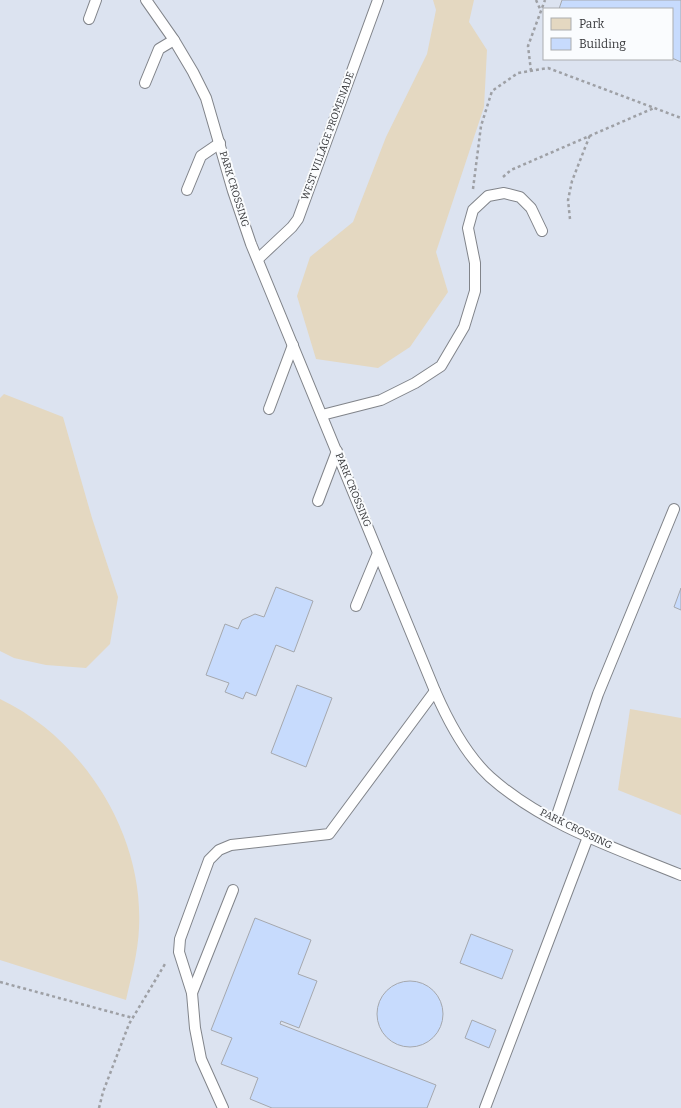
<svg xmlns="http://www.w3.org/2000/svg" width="681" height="1108" viewBox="0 0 681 1108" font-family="Bitter,serif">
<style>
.built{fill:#dce3f0;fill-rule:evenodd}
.green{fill:#e4d8c1}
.building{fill:#c7dbfd;stroke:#a5a8ae}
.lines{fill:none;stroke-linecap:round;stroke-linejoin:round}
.service-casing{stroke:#81848a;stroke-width:12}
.path{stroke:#9ea0a5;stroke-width:2.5;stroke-dasharray:3 3;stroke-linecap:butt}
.service{stroke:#fff;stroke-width:10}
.labels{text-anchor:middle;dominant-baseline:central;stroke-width:4;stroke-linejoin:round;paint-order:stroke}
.street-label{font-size:10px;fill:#353639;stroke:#fafcfe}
</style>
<rect width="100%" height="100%" fill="#ebeff5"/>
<!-- built -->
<path class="built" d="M0 0H681V1108H0ZM544 9H672V59H544Z"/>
<!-- green -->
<g class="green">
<path d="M433 0H474L469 22 487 50 484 107 436 252 448 292 410 347 378 368 316 359 297 296 310 257 353 222 386 137 427 54 436 10Z"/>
<path d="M4 394 63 417 92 518 118 597 110 644 86 668 46 665 14 658 0 651V398Z"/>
<path d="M0 699C84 739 144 835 139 928 138 953 131 977 126 1000L0 960Z"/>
<path d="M630 709 681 718V815L618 790Z"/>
</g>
<!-- building -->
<g class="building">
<path d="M562 0H681V62L672 58V9H559Z"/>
<path d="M276 587 313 601 294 652 276 645 256 696 246 692 243 699 225 692 229 683 206 675 225 624 238 629 242 620 255 614 264 617Z"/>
<path d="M681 588V610L674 607Z"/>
<path d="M297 685 332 698 306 767 271 753Z"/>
<path d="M255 918 311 940 298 974 317 981 299 1028 281 1021 280 1024 436 1085 427 1108H272L250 1099 258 1078 221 1064 232 1038 211 1030Z"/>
<path d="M471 934 513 950 502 979 460 963Z"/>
<circle cx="410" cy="1014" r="33"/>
<path d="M472 1020 496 1030 489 1048 465 1038Z"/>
</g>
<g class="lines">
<!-- service casing -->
<g class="service-casing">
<g id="service">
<path d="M146 0 174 40 193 72 206 98 233 191 251 244 435 691C448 721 465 754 490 777 544 825 615 848 681 875"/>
<path d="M89 19 96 0"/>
<path d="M145 83 159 49 174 40"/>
<path d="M187 190 201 156 220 143"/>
<path d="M258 259 292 227 298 219 378 0"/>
<path d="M269 409 293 345"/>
<path d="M322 415 381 400 415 383 441 366 464 327 475 291V263L468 228 473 210 488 196 504 193 520 197 531 208 542 231"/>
<path d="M318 501 337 451"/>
<path d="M356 606 378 553"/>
<path d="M555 821 598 694 674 509"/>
<path d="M192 993 233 890"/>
<path d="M223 1108 201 1059 195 1028 192 993 179 952 180 939 209 860 219 850 231 845 329 834 435 691"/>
<path d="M485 1108 588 837"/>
</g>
</g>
<!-- path -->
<g class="path">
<path d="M536 0 541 11"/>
<path d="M531 71 528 46 545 0"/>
<path d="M503 177 511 170 654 108"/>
<path d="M473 189 481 126 492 91 518 73 548 68 681 118"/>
<path d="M570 219 568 200 572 181 590 135"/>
<path d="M0 982 133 1018"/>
<path d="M99 1108 103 1092 129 1024 165 964"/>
</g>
<!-- service -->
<use href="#service" class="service"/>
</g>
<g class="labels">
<!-- street labels -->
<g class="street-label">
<text transform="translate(328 136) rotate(-70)">WEST VILLAGE PROMENADE</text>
<text transform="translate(234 189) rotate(73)">PARK CROSSING</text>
<text transform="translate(353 490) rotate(68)">PARK CROSSING</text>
<text transform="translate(576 829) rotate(26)">PARK CROSSING</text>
</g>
</g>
<!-- legend -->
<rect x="543" y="8" width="130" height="52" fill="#fafcfe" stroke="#abadaf"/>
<rect x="551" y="18" width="20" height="12" fill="#e4d8c1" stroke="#abadaf"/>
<text x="579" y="28" font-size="12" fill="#353639">Park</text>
<rect x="551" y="38" width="20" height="12" fill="#c7dbfd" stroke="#abadaf"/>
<text x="579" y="48" font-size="12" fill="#353639">Building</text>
</svg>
